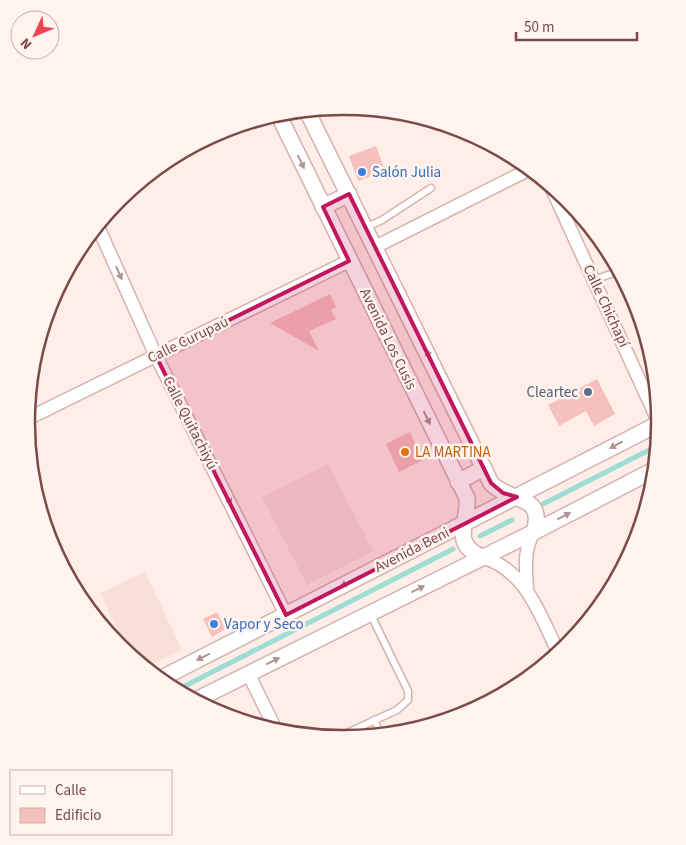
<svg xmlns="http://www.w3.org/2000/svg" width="686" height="845" viewBox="0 0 686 845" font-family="'Source Sans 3',sans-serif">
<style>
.residential{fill:#f8e0d8}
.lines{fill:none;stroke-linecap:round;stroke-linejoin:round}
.stream{stroke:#9eddd3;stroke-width:5}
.building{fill:#f6c1bc}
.service-casing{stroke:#d4b3ae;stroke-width:9}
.minor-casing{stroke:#d4b3ae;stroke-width:15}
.tertiary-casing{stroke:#d4b3ae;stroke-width:18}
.service{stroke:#fff;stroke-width:6}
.minor{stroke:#fff;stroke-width:12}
.tertiary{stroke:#fff;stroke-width:15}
.oneway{fill:#b09391}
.marked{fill:#c2185b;fill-opacity:0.2;stroke:#c2185b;stroke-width:4;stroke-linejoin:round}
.shop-dot{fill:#3f7fe0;stroke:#fff4ef;stroke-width:2}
.service-dot{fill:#5c6f8a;stroke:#fff4ef;stroke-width:2}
.food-dot{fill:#e8710a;stroke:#fff4ef;stroke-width:2}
.labels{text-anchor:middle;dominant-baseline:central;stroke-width:5;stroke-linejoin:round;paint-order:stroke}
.shop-label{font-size:15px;fill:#366cbe;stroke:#fff4ef;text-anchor:start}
.street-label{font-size:15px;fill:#7b4b48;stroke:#fff4ef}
.service-label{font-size:15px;fill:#4e5e75;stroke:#fff4ef;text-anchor:end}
.food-label{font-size:15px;fill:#c56008;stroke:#fff4ef;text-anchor:start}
.rim{fill:none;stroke:#7b4b48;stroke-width:2.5}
</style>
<rect width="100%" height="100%" fill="#feeee7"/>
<!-- residential -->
<g class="residential">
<path d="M328 464 373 551 307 585 262 497Z"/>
<path d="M145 572 182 650 149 666 129 653 100 593Z"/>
</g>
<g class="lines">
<!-- stream -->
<g class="stream">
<path d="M543 504 655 447"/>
<path d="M480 536 512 520"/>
<path d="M181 688 453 549"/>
</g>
</g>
<!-- building -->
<g class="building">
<path d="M376 146 385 171 358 181 349 156Z"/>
<path d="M330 294 336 307 331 310 336 319 309 331 319 351 270 323Z"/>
<path d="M597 379 615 414 594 426 586 411 559 426 548 405Z"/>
<path d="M410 432 423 460 399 472 386 444Z"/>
<path d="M217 612 226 629 212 637 203 619Z"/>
</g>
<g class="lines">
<!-- service casing -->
<g class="service-casing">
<g id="service">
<path d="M365 228 382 220 431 188"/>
<path d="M594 280 616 272"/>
<path d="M374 720 380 732"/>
<path d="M336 738 397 710 408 700V691L370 613"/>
</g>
</g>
<!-- minor casing -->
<g class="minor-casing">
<g id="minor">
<path d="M552 189 659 423"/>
<path d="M99 229 156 356 286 615"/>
<path d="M375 247 526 171"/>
<path d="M27 419 349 261"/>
<path d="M482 557C526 570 540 615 558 652"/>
<path d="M527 590C526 568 523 551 534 532"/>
<path d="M248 673 274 726"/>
</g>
</g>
<!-- tertiary casing -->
<g class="tertiary-casing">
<g id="tertiary">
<path d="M308 113 491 483C509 503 546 493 534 532"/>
<path d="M280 118 467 498C469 523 450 543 482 557"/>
<path d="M323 207 349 194"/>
<path d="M458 482 484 468"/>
<path d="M164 677 660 423"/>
<path d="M198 699 534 532 650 472"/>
</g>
</g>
<!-- service -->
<use href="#service" class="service"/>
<!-- minor -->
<use href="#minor" class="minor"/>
<!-- tertiary -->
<use href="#tertiary" class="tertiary"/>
</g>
<!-- one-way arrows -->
<defs><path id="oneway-solid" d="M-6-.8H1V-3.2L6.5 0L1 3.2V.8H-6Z" transform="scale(1.25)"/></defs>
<g class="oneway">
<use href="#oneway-solid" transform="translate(301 162) rotate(64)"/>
<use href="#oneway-solid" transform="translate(119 273) rotate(66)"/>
<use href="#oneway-solid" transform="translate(429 356) rotate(-116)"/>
<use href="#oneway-solid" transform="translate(427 418) rotate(64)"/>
<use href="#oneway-solid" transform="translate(616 445) rotate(152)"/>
<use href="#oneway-solid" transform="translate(228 498) rotate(63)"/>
<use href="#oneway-solid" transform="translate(564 516) rotate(-27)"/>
<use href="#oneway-solid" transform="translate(347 583) rotate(153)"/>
<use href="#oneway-solid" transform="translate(418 589) rotate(-26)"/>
<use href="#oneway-solid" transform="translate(203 657) rotate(153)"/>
<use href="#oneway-solid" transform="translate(273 661) rotate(-26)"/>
</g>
<!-- marked area -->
<path class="marked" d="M349 194 491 483 503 493 517 497 286 615 156 356 349 261 323 207Z"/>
<!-- markers -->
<g class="shop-dot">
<circle cx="362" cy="172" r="5"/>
<circle cx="214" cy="624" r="5"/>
</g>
<circle class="service-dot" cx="588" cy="392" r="5"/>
<circle class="food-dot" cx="405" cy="452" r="5"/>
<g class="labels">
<!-- shop labels -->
<g class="shop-label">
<text x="372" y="172">Salón Julia</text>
<text x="224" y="624">Vapor y Seco</text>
</g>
<!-- street labels -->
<g class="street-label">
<text transform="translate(606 306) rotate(65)">Calle Chichapí</text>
<text transform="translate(388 339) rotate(64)">Avenida Los Cusis</text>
<text transform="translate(188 340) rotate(-26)">Calle Curupaú</text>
<text transform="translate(190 423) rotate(63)">Calle Quitachiyú</text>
<text transform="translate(412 550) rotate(-27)">Avenida Beni</text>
</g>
<!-- service labels -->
<g class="service-label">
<text x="578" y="392">Cleartec</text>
</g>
<!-- food labels -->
<g class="food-label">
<text x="415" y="452">LA MARTINA</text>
</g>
</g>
<!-- crop -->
<path d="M0 0H686V845H0ZM342 115H344A307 307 0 0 1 651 422V423A307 307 0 0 1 344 730H342A307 307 0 0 1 35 423V422A307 307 0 0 1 342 115Z" fill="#fff4ef" fill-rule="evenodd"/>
<path class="rim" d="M342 115H344A307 307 0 0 1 651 422V423A307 307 0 0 1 344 730H342A307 307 0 0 1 35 423V422A307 307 0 0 1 342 115Z"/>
<!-- legend -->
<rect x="10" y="770" width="162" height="65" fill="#fff4ef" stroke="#cab0ac"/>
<rect x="20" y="786" width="25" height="8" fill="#ffffff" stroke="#cab0ac"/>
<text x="55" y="795" font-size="15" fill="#7b4b48">Calle</text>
<rect x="20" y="808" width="25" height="15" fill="#f6c1bc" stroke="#cab0ac"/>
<text x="55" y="820" font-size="15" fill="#7b4b48">Edificio</text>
<!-- north arrow -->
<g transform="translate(35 35) rotate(226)"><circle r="24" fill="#fff4ef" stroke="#cab0ac"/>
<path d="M0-4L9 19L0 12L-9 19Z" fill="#f14351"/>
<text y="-8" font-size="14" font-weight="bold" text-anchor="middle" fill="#7b4b48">N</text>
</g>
<!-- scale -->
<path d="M516 32v8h121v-8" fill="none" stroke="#7b4b48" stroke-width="2.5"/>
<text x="524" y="32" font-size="15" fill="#7b4b48" stroke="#fff4ef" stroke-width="4" paint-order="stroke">50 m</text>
</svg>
